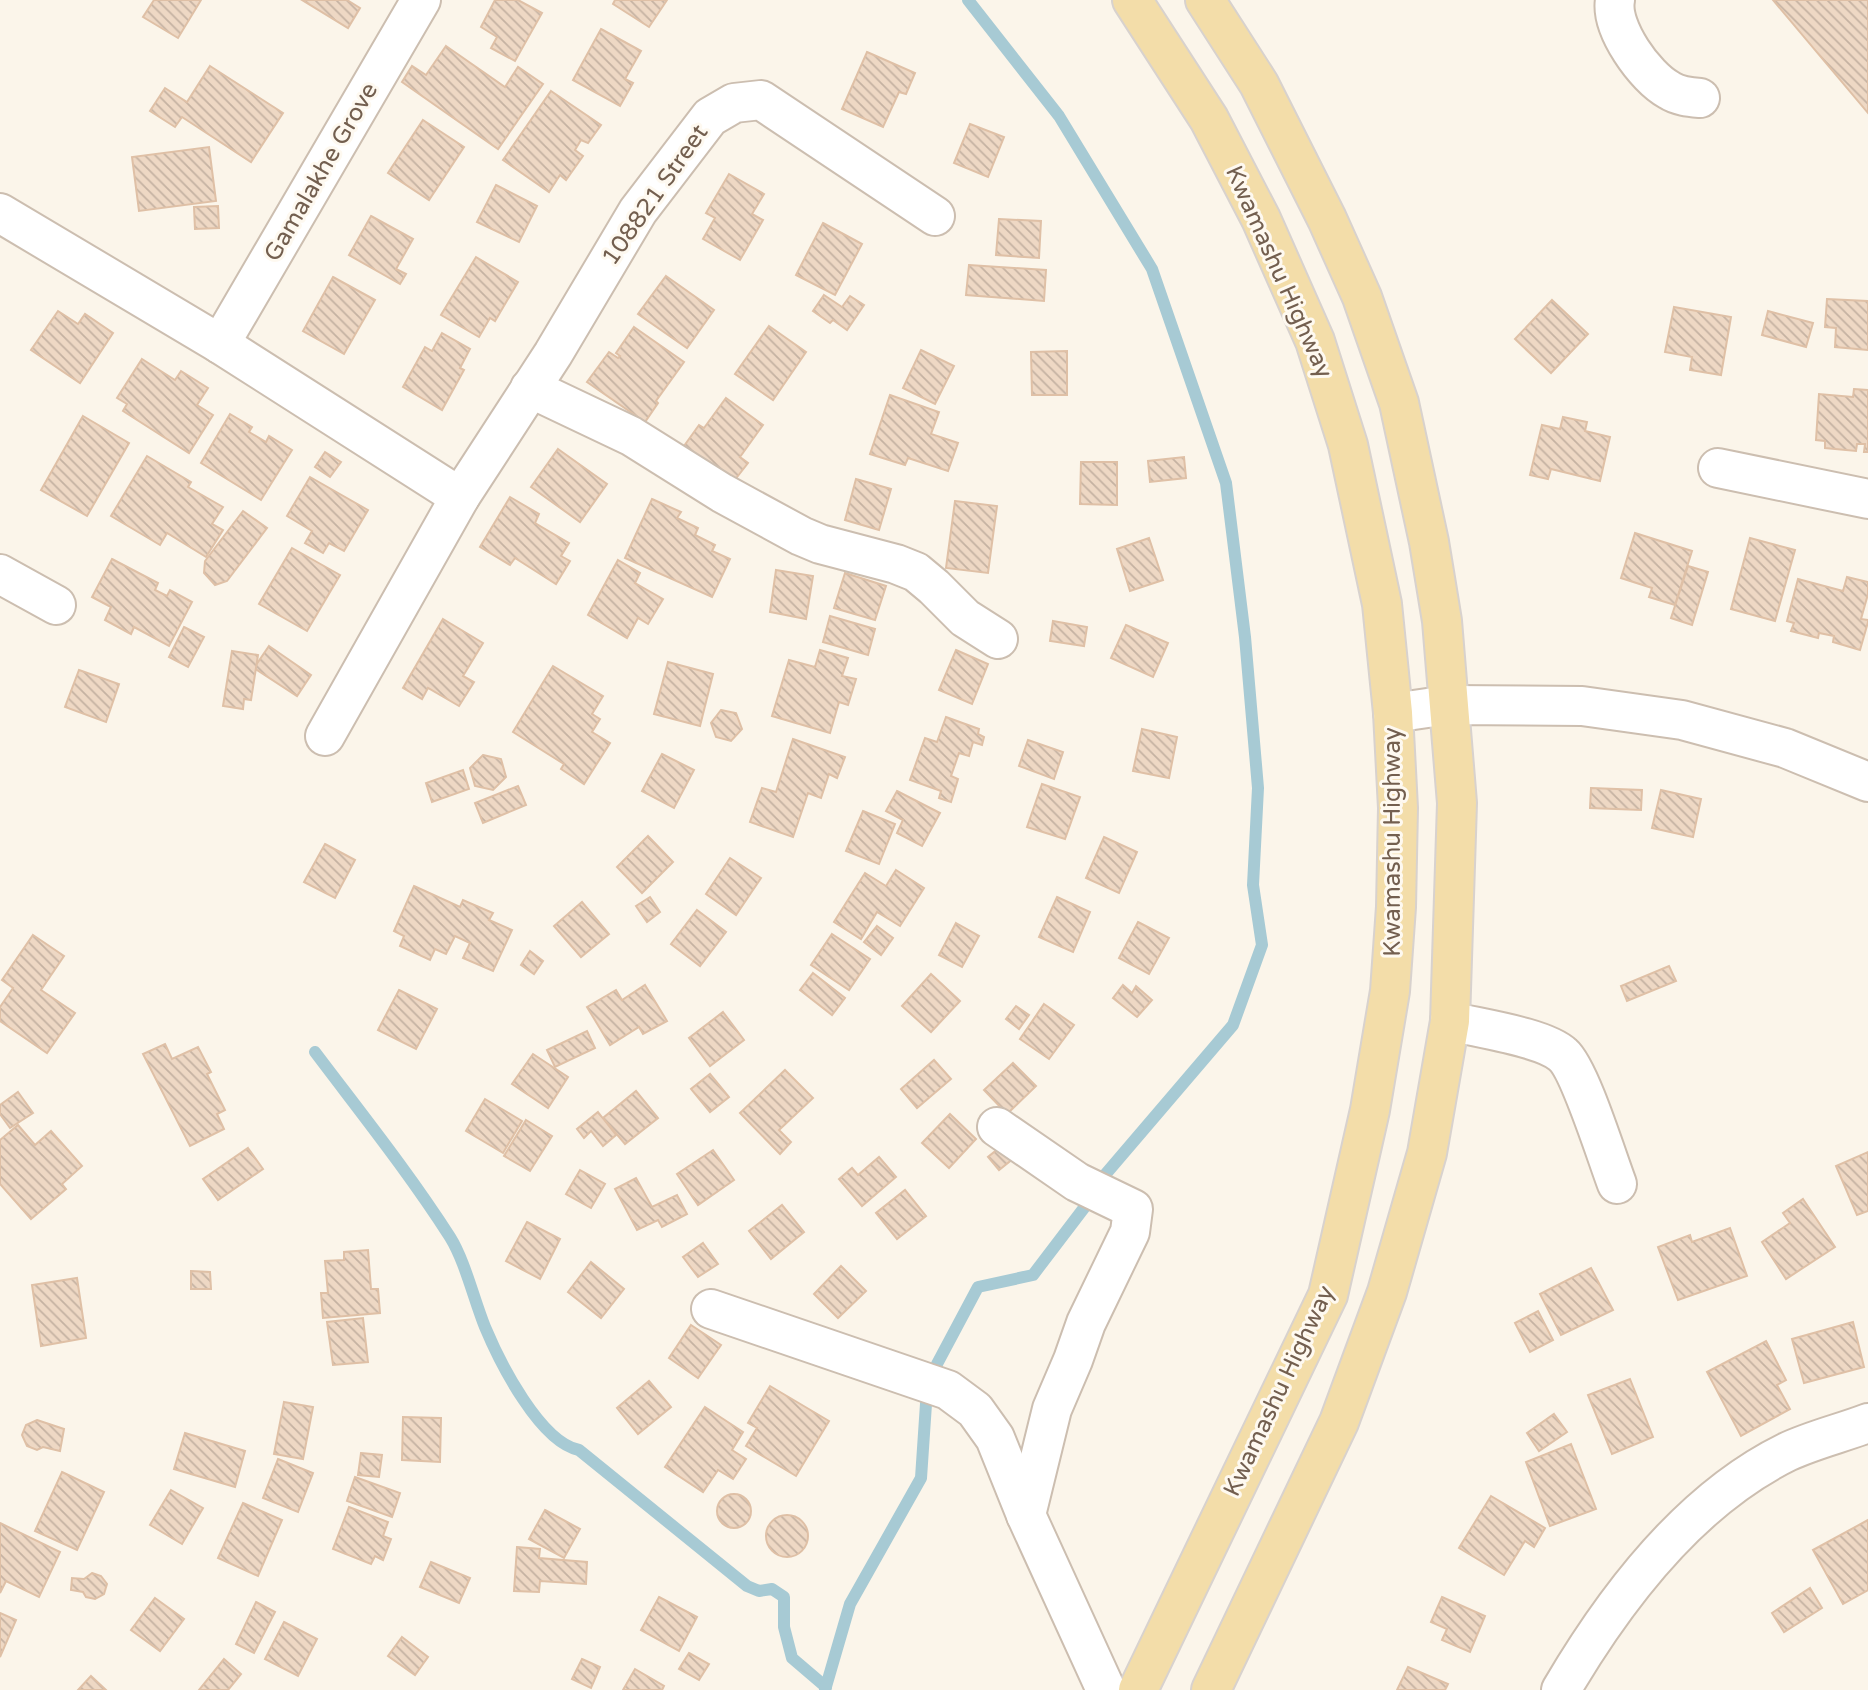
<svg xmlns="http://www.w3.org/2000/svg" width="1868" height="1690" viewBox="0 0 1868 1690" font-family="'Varela Round',sans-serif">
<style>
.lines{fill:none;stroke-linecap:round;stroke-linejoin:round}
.stream{stroke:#a7cad4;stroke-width:12}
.building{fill:url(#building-back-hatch);stroke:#dfc0a6;stroke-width:2}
.minor-casing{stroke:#ccbeb0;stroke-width:42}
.major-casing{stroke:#d8d2ce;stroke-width:42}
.minor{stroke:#fff;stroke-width:38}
.major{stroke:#f3dda9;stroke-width:38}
.labels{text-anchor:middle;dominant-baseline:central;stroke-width:6;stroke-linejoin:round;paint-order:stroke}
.street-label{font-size:24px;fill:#735f4f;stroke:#fef9f0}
</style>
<defs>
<pattern id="building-back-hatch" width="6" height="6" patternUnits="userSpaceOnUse" patternTransform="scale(1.75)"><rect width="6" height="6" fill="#eed8c4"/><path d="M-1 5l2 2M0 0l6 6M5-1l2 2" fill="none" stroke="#c5b2a2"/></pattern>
</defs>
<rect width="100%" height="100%" fill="#fbf5ea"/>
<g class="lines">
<!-- stream -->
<g class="stream">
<path d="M968 0 1059 116 1152 269 1226 483 1245 637 1258 788 1253 885 1262 945 1233 1025 1098 1183"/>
<path d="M315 1052C361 1113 409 1173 450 1237 465 1261 474 1300 485 1327 500 1363 540 1442 579 1450L747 1586 759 1591 772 1589 784 1597V1627L792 1658 826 1687"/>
<path d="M937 1364 978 1287 1033 1275 1087 1204"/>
<path d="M825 1690 850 1604 921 1478 927 1389"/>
</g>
</g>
<!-- building -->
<g class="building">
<path d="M154 0H201L178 38 143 17Z"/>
<path d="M302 0H347L360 8 348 28Z"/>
<path d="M495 0H518L542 13 515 61 491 48 497 37 481 27Z"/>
<path d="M615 0H667L649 27 613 4Z"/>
<path d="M1773 0H1868V113Z"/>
<path d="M601 29 641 51 625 79 633 83 620 106 573 80Z"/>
<path d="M446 46 505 87 518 67 543 84 498 149 402 82 412 66 426 75Z"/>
<path d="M867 52 915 73 906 94 899 92 883 127 842 109Z"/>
<path d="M210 66 283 113 251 162 182 117 175 127 150 111 165 88 187 102Z"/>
<path d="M551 91 601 125 588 143 581 140 575 150 583 156 566 180 560 175 549 192 503 160Z"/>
<path d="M423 120 464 147 429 200 388 173Z"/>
<path d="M970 124 1004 137 988 177 954 163Z"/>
<path d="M209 147 216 201 139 211 132 157Z"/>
<path d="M729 174 764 194 752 214 763 220 740 260 703 239 715 218 706 213Z"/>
<path d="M496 185 537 206 519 242 477 222Z"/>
<path d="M218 206 219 228 195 229 194 207Z"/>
<path d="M371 216 413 239 396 269 406 274 400 284 349 255Z"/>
<path d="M999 219 1041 221 1039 258 996 255Z"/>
<path d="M823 223 862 244 835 295 796 275Z"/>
<path d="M476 257 518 282 495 321 490 318 479 337 441 315Z"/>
<path d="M969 265 1046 270 1044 301 966 295Z"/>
<path d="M666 276 714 310 687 348 638 314Z"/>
<path d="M333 277 375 300 344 354 303 331Z"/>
<path d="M824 295 842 307 850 296 864 305 847 330 833 320 830 323 813 311Z"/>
<path d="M1827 299 1868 301V350L1835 347 1836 328 1825 327Z"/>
<path d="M1552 300 1588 334 1551 373 1515 339Z"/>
<path d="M1674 307 1731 317 1721 375 1690 370 1692 357 1665 352Z"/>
<path d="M58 311 78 324 85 314 113 333 80 383 31 350Z"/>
<path d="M1768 311 1813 323 1806 347 1762 335Z"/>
<path d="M769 326 806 352 773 400 735 374Z"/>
<path d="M634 327 684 362 656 401 658 403 645 422 587 382 609 352 618 358 620 356 616 353Z"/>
<path d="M442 333 470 349 460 368 464 370 442 410 403 387 425 347 432 351Z"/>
<path d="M921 350 954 366 935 404 903 388Z"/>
<path d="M1067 351V395H1032L1031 352Z"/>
<path d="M142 359 175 380 181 371 208 388 197 405 213 415 189 453 123 411 127 404 117 398Z"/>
<path d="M1854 389 1868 390V452H1864L1865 444H1857L1856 451 1825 448V441L1816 440 1819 394 1853 397Z"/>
<path d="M890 395 939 412 931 434 958 443 948 471 908 458 905 465 870 454Z"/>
<path d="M726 398 763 425 740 457 748 463 734 481 684 446 699 425 704 428Z"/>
<path d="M230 414 252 427 249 432 266 442 269 436 292 450 261 500 201 463Z"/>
<path d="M83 416 129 443 87 516 41 490Z"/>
<path d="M1563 417 1587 422 1585 431 1610 437 1600 481 1551 469 1548 479 1530 475 1542 425 1560 429Z"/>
<path d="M558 449 607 484 580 522 531 487Z"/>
<path d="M325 452 341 462 330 477 315 467Z"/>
<path d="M147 456 191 482 188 487 223 507 212 524 223 530 206 557 167 533 160 545 111 516Z"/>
<path d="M1184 457 1186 478 1150 482 1148 461Z"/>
<path d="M1081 462H1117V505L1080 504Z"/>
<path d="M310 477 368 510 344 551 329 543 323 553 305 543 312 531 287 516Z"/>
<path d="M856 479 891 489 879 530 845 520Z"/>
<path d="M510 497 539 514 535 523 569 543 561 556 570 561 556 584 515 558 510 565 480 547Z"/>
<path d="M652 499 681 512 677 518 698 528 695 535 715 545 712 551 730 559 712 597 625 558Z"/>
<path d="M955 501 997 506 988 573 946 568Z"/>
<path d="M243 511 267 528 227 581 215 585 204 573 205 561Z"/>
<path d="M1635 533 1692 551 1675 605 1649 597 1652 588 1621 578Z"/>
<path d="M1149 538 1163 580 1130 591 1117 549Z"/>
<path d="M1750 538 1795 550 1775 621 1731 609Z"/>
<path d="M292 548 340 575 307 631 259 604Z"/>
<path d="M112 559 158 583 155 590 167 596 170 590 192 602 169 646 134 627 131 634 105 620 111 607 92 597Z"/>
<path d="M618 560 640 573 635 583 663 599 648 624 638 618 627 638 588 615Z"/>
<path d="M1688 566 1708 572 1692 625 1671 618Z"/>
<path d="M776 570 813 576 806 619 770 612Z"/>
<path d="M845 573 886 586 875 620 834 608Z"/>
<path d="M1847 577 1868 582V594L1861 619 1868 620V622L1860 650 1833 642 1834 636 1819 633 1818 638 1791 631 1794 623 1787 621 1798 579 1843 591Z"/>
<path d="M830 616 875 629 868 655 823 642Z"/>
<path d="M443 619 483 643 463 676 474 682 459 706 428 688 422 699 403 688Z"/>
<path d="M1053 621 1087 627 1084 646 1050 641Z"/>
<path d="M1126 625 1168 643 1153 677 1111 658Z"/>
<path d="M184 627 204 637 188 667 169 657Z"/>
<path d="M269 646 311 675 297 696 254 668Z"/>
<path d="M820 650 848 658 842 676 856 679 848 705 839 702 830 733 772 716 789 660 815 667Z"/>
<path d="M956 650 988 664 972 704 939 690Z"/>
<path d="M232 651 258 655 251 700 244 699 243 709 223 706Z"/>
<path d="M668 662 713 674 700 726 654 714Z"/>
<path d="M553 666 603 696 592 714 600 719 592 732 610 743 584 784 561 769 564 764 513 732Z"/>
<path d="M79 670 119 684 106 722 65 707Z"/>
<path d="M721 710 736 713 742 729 731 741 716 737 711 723Z"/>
<path d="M946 717 979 729 978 734 984 737 982 745 973 742 969 756 959 753 951 776 958 779 951 802 939 798 941 791 910 780 925 738 937 742Z"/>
<path d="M1142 729 1177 737 1169 778 1133 771Z"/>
<path d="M793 739 845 757 837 778 829 774 821 798 808 793 793 837 750 822 762 788 776 792Z"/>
<path d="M1028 740 1063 752 1054 779 1019 766Z"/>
<path d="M662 754 694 770 674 808 642 791Z"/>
<path d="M483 755 501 759 506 777 493 790 475 786 470 768Z"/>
<path d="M463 770 469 789 432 802 426 783Z"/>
<path d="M1042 784 1080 797 1065 839 1027 827Z"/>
<path d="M518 786 526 805 483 823 475 803Z"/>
<path d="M1591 788 1642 790 1641 810 1590 808Z"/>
<path d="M1661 790 1701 799 1693 837 1652 828Z"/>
<path d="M897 791 940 813 922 846 897 833 903 820 886 811Z"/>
<path d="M863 811 895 824 879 864 846 851Z"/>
<path d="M648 836 673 862 642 893 617 867Z"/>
<path d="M1104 837 1137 852 1119 893 1086 878Z"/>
<path d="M325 844 355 860 335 898 304 882Z"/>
<path d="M730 858 761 878 736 915 706 894Z"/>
<path d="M896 870 924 888 900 926 877 912 861 939 834 922 865 873 886 886Z"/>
<path d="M414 886 460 907 463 900 493 913 489 920 512 930 493 971 463 958 470 943 455 936 446 954 435 949 430 960 400 946 404 936 394 931Z"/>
<path d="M650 897 660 912 647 922 636 906Z"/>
<path d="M1057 897 1090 912 1073 952 1039 937Z"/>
<path d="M582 902 609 934 581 957 554 926Z"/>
<path d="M697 910 726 932 700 966 671 944Z"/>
<path d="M1138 922 1169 938 1149 974 1119 958Z"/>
<path d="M956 923 979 936 962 967 939 955Z"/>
<path d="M877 926 893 938 881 955 864 942Z"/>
<path d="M832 934 870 959 849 990 811 965Z"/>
<path d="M33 935 64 956 41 990 75 1013 47 1053 0 1021V1007L13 988 2 980Z"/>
<path d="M530 951 543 961 534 974 521 965Z"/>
<path d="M1669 966 1676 981 1627 1001 1621 986Z"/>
<path d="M813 973 845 998 832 1015 800 990Z"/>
<path d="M931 974 960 1001 931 1032 902 1006Z"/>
<path d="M645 985 667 1021 643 1034 639 1027 610 1045 587 1007 616 990 622 1000Z"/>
<path d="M1123 985 1132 993 1136 986 1152 1000 1137 1017 1113 998Z"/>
<path d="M399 990 437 1009 416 1049 378 1030Z"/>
<path d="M1044 1004 1074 1025 1049 1059 1020 1039Z"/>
<path d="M1016 1006 1029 1015 1019 1029 1006 1019Z"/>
<path d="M723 1012 744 1040 710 1066 689 1038Z"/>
<path d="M587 1031 595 1048 555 1067 547 1050Z"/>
<path d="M165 1044 172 1059 198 1047 211 1072 207 1074 225 1110 217 1114 224 1129 190 1146 143 1054Z"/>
<path d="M533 1054 568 1077 548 1108 512 1084Z"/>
<path d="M934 1060 951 1079 917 1108 901 1089Z"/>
<path d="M1013 1063 1036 1086 1007 1114 984 1090Z"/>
<path d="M785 1070 813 1098 779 1130 791 1142 780 1154 740 1113Z"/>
<path d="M710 1074 729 1097 710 1112 691 1089Z"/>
<path d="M636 1091 658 1118 625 1144 603 1118Z"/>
<path d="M18 1092 33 1113 10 1128 0 1114V1105Z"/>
<path d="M485 1099 522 1121 503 1153 466 1131Z"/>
<path d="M598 1112 616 1135 603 1146 591 1131 584 1138 577 1129Z"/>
<path d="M950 1114 976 1139 949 1168 922 1143Z"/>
<path d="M526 1120 552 1136 530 1171 504 1156Z"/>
<path d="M18 1125 35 1145 51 1131 82 1166 62 1184 66 1189 31 1219 0 1184V1140Z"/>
<path d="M1004 1144 1014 1158 999 1170 988 1157Z"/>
<path d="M248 1148 263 1169 218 1200 203 1179Z"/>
<path d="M713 1150 734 1180 698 1205 677 1174Z"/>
<path d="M1868 1152V1211L1857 1215 1836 1166Z"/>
<path d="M879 1157 896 1177 862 1206 839 1179 852 1168 858 1175Z"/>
<path d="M580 1170 605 1184 591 1208 566 1194Z"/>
<path d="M636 1178 652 1207 677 1195 687 1214 662 1227 658 1220 637 1230 615 1189Z"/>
<path d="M905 1190 926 1216 897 1239 876 1213Z"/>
<path d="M1803 1199 1835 1247 1786 1279 1762 1242 1790 1223 1783 1213Z"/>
<path d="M782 1205 804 1232 771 1259 749 1231Z"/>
<path d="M527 1222 560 1239 540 1279 506 1261Z"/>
<path d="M1730 1228 1747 1276 1678 1300 1658 1247 1690 1235 1692 1242Z"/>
<path d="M703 1243 718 1264 698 1277 683 1257Z"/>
<path d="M368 1250 371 1289H378L380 1313 323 1318 321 1293H328L325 1261 344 1260V1252Z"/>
<path d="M591 1262 624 1289 601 1318 568 1292Z"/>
<path d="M841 1266 866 1291 838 1318 814 1294Z"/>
<path d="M1591 1268 1613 1310 1561 1335 1540 1294Z"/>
<path d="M191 1271 210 1272 211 1289H191Z"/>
<path d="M77 1278 86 1338 41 1346 32 1285Z"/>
<path d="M1538 1311 1553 1340 1530 1352 1515 1323Z"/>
<path d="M363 1318 368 1362 333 1365 327 1322Z"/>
<path d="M1853 1322 1864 1367 1804 1383 1792 1339Z"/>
<path d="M691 1325 721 1345 698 1378 669 1358Z"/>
<path d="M1766 1341 1786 1380 1777 1385 1790 1409 1741 1436 1707 1372Z"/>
<path d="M1630 1379 1653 1437 1612 1454 1588 1395Z"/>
<path d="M649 1381 671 1407 638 1434 617 1408Z"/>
<path d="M770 1386 829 1421 796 1476 746 1446 757 1428 748 1423Z"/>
<path d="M284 1402 313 1407 303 1459 274 1454Z"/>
<path d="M705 1407 743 1432 732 1450 746 1459 733 1479 718 1470 703 1492 665 1467Z"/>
<path d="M1554 1414 1567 1432 1539 1451 1527 1433Z"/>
<path d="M403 1417 441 1418 440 1462 402 1460Z"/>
<path d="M37 1420 64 1429 60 1451 43 1447 37 1450 27 1446 22 1435 26 1425Z"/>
<path d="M185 1433 245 1451 235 1487 174 1469Z"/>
<path d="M1571 1444 1596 1509 1550 1526 1526 1462Z"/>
<path d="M361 1453 382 1455 379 1477 358 1475Z"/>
<path d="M278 1459 313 1473 298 1512 263 1498Z"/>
<path d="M62 1472 104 1492 77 1550 35 1531Z"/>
<path d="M355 1477 400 1493 392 1517 347 1501Z"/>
<path d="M171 1490 203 1508 182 1544 150 1525Z"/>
<circle cx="734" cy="1511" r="17"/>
<path d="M1491 1496 1545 1528 1534 1547 1525 1541 1504 1575 1459 1548Z"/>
<path d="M243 1503 282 1520 258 1576 218 1558Z"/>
<path d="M349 1507 388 1522 383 1536 391 1539 383 1560 375 1556 371 1564 333 1549Z"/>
<path d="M545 1510 580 1529 564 1558 529 1539Z"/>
<circle cx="787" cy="1536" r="21"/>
<path d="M1868 1520V1590L1843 1604 1813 1550Z"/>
<path d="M0 1523 60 1552 39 1597 6 1581 0 1593Z"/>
<path d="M517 1547 540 1549 539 1558 587 1562 586 1584 540 1581 539 1592 514 1591Z"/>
<path d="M431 1562 470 1578 459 1603 420 1587Z"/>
<path d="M92 1573 101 1576 107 1584 104 1594 95 1599 86 1597 83 1592 71 1590 72 1578 84 1579Z"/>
<path d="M1810 1588 1822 1608 1784 1632 1772 1613Z"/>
<path d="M659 1597 697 1617 679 1651 641 1630Z"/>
<path d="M1442 1597 1485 1616 1470 1652 1442 1640 1447 1629 1431 1622Z"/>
<path d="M155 1598 184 1619 160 1651 131 1630Z"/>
<path d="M256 1602 275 1612 254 1653 236 1644Z"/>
<path d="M0 1613 16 1620 0 1657Z"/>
<path d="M284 1622 317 1639 298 1676 265 1659Z"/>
<path d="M402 1637 428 1657 415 1675 388 1656Z"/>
<path d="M689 1653 709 1664 699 1680 679 1669Z"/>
<path d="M224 1659 241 1674 228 1690H199Z"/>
<path d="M582 1659 600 1667 591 1688 572 1679Z"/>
<path d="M1408 1667 1448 1684 1445 1690H1397Z"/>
<path d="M635 1669 664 1686 662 1690H623Z"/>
<path d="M91 1676 106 1690H78Z"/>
</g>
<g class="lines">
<!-- minor casing -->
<g class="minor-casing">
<g id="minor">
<path d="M1615 0C1610 28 1645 77 1669 90 1678 96 1689 97 1700 98"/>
<path d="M0 213 220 344 460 497"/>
<path d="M220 344 421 0"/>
<path d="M530 388 631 436 722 493 801 536 820 544 896 564 916 572 934 587 965 618 998 639"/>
<path d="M1718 468 1868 499"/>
<path d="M0 574 56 605"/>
<path d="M1393 713 1448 705 1582 706 1682 720 1785 748 1868 782"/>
<path d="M325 736 460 497 553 354 638 211 710 117 734 103 761 100 935 216"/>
<path d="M1450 1021C1477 1028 1544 1037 1563 1055 1580 1070 1607 1158 1617 1184"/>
<path d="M997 1127 1077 1182 1133 1209 1130 1232 1086 1323 1073 1360 1052 1409 1026 1515"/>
<path d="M711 1309 948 1390 975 1410 995 1438 1026 1515 1106 1690"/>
<path d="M1561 1690C1615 1598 1689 1500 1787 1452 1812 1440 1842 1433 1868 1423"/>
</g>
</g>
<!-- major casing -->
<g class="major-casing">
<g id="major">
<path d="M1132 0 1209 119 1261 219 1315 341 1348 445 1382 604 1393 713 1398 808 1396 907 1390 991 1370 1110 1328 1295 1138 1690"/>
<path d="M1205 0 1259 84 1327 219 1362 297 1399 403 1429 542 1442 621 1457 803 1450 1021 1427 1153 1387 1292 1339 1422 1211 1690"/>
</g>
</g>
<!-- minor -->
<use href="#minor" class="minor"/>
<!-- major -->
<use href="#major" class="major"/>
</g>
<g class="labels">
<!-- street labels -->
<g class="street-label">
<text transform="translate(321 172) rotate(-60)">Gamalakhe Grove</text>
<text transform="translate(655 195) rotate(-55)">108821 Street</text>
<text transform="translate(1279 272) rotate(66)">Kwamashu Highway</text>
<text transform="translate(1392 842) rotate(-90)">Kwamashu Highway</text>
<text transform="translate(1279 1391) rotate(-65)">Kwamashu Highway</text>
</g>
</g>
</svg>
